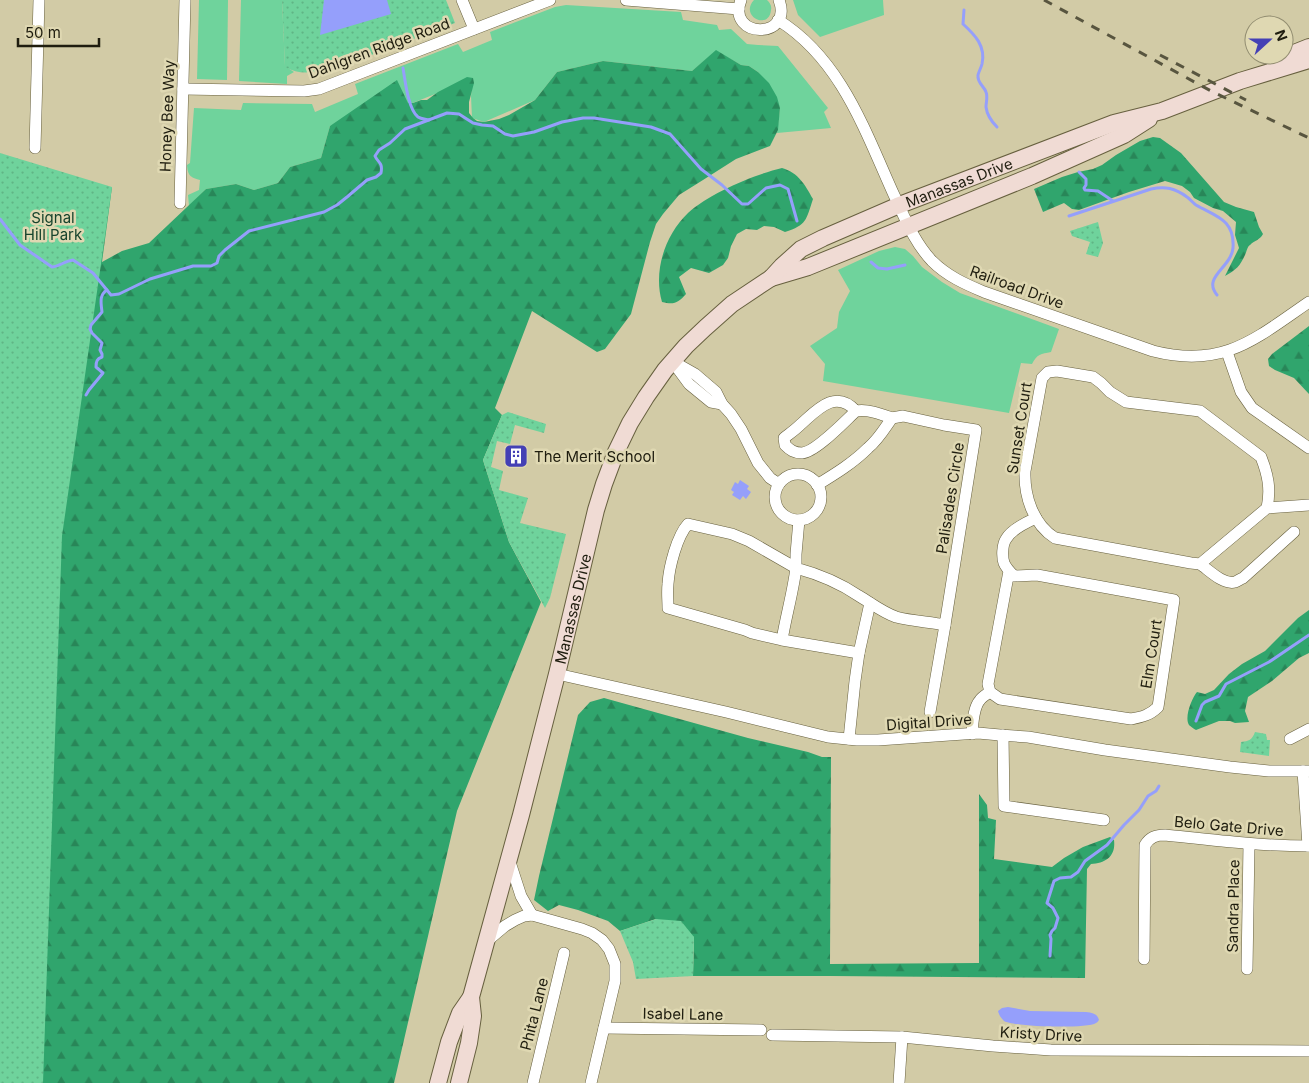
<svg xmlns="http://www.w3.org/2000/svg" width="1309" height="1083" viewBox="0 0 1309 1083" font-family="Inter,sans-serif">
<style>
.green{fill:#6fd39c}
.forest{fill:url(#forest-firs)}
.park{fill:url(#park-dots)}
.water{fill:#959ffb}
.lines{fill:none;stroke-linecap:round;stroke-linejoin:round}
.stream{stroke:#959ffb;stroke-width:3}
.street-casing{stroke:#67603f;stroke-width:12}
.secondary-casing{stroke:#67603f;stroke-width:18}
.street{stroke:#fff;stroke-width:11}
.secondary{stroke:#f0dbd4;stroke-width:16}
.rail{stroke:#58553f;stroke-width:3;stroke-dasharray:9 9;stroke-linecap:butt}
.labels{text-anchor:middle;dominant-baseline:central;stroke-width:5;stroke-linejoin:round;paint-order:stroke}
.street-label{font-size:15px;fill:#1f1d0f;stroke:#dfd8b2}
.park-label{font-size:15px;fill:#17442d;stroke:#dfd8b2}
.poi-label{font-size:15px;fill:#1f1d0f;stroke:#dfd8b2;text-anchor:start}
</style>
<defs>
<pattern id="forest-firs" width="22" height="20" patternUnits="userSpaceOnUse" patternTransform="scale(1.25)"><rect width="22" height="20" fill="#30a56d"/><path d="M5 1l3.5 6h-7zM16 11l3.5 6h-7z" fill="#288658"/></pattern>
<pattern id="park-dots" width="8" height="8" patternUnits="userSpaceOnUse" patternTransform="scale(1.25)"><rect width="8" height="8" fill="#6fd39c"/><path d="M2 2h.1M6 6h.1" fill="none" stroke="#60b585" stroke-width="1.8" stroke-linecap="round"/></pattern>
</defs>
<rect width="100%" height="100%" fill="#d2cba6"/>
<!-- green -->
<g class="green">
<path d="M199 0H228L227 80 197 79Z"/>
<path d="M241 0H282L285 66 294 72 287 76V84L239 81Z"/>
<path d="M754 0H767C770 3 772 6 771 10 769 31 739 16 754 0Z"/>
<path d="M793 0H883L884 15 820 37 798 15Z"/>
<path d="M566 5 681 12 683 20 717 25 719 30 731 29 747 44 758 45 778 46 828 108 824 112 831 128 777 133 780 108 758 72 749 66 741 65 716 51 692 71 603 61 557 72 535 100 484 122 472 118 471 96 473 79 405 106 330 126 321 158 290 167 278 183 254 190 236 184 206 189 189 206 188 195 199 190 200 180C190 177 188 176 187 165L190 163 194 108 241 110 243 103 312 104 315 112 358 94 355 84 458 44 463 52 492 40 490 32 555 7Z"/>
<path d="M895 247 905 249 913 256 922 267 942 282 960 293 1059 329 1051 352C1041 354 1037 354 1032 364L1021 363 1009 413 823 381 825 364 810 346 837 328 839 312 850 291 838 270 879 251Z"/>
</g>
<!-- forest -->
<g class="forest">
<path d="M716 50 741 65 749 66 758 72 769 83 777 97 780 108 778 130 770 146 736 159 703 180 679 195 663 214 656 224 650 242 631 314 605 349 597 352 532 311 495 408 502 415 483 460 509 542 541 602 457 811 394 1083H0V224L112 187 102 262 122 251 149 243 206 189 236 184 254 190 278 183 290 167 321 158 330 126 397 80 408 103H413L421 100H427L438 92 467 77 473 78 474 83 469 102V113L473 118 477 121 484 122 499 119 509 115 535 100 557 72 603 61 692 71Z"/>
<path d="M1153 137 1160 138 1181 153 1224 202 1236 207 1254 212 1259 227 1263 234C1260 240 1255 240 1250 245 1247 247 1247 251 1245 255 1240 266 1236 270 1225 276L1239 248 1235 235 1236 222 1223 211 1213 208 1194 198 1190 192 1182 186 1165 181 1129 192 1079 210 1072 209 1064 203 1043 212 1034 189 1062 177 1078 172 1093 169 1102 165 1116 155 1140 141Z"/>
<path d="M782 168C799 173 805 185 813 199 806 220 807 225 785 232L774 227 764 226 757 230 746 229 737 234 731 246 728 258 723 265 709 273 691 268 679 277 686 294C678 303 674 305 662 302 653 271 665 235 688 213 710 193 753 175 782 168Z"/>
<path d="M1309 326V394L1294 378 1275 370 1269 366 1268 359 1272 354Z"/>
<path d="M1309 610V653L1299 658 1272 681 1248 697 1245 711 1249 722 1235 723 1230 721H1219L1196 730C1194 729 1190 726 1189 725 1184 717 1192 698 1197 692L1205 694 1214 690 1229 674 1242 664 1265 651 1298 618Z"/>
<path d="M604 698 748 738 808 752 822 757H831L830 964 979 963V794L987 805 988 818 996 820 994 859 1052 867 1064 858 1083 847 1110 837 1114 840C1116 856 1106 863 1091 864L1087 869 1085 978 830 976H693L694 937 656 919 620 931 608 921 578 910 559 905 548 911 534 900 539 876 578 715 590 702Z"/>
</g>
<!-- park -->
<g class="park">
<path d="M282 0H446L455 23 348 64 345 59C324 69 307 79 285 67Z"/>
<path d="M0 153 112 187 62 536 43 1083H0Z"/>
<path d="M1098 222 1103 243 1098 257 1086 254 1090 242 1072 236 1070 231Z"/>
<path d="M508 412 546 424 544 433 515 425 510 444 497 441 491 467 503 471 499 490 528 498 520 523 566 534 550 598 545 608 509 542 483 460 502 415Z"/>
<path d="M1255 732 1266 734 1267 740H1270L1269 756 1240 752 1241 742C1249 741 1252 740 1255 732Z"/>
<path d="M656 919 681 921 694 937 693 976 636 979 633 962 620 931Z"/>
</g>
<!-- water -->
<g class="water">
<path d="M324 0H387L391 14 320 35Z"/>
<path d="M740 480 749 486 747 489 751 492 746 499 743 496 740 500 732 495 734 492 731 490 735 482 738 484Z"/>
<path d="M1008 1007 1030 1011 1086 1012C1092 1013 1097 1013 1099 1020 1098 1021 1098 1022 1096 1023 1087 1029 1014 1027 1004 1021 1001 1018 999 1015 998 1011L1002 1008Z"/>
</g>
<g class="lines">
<!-- stream -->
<g class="stream">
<path d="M964 10 963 24C975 35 986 46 982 64 981 68 979 71 978 75 977 83 984 86 986 92 988 97 986 102 986 107 987 115 992 122 997 127"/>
<path d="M403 68C405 80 408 109 418 117 421 119 425 119 429 120"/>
<path d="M1079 172 1086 179V185L1084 188 1085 190 1098 191 1113 201"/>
<path d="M1069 216 1151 189C1165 186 1175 188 1187 197 1190 199 1193 203 1196 205 1215 216 1235 219 1233 248 1231 268 1202 277 1217 295"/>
<path d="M0 219 20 245 52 267C60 266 65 261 73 260L93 273 111 295 119 294 150 279 193 266H211L217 263 219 256 225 250 249 231 324 212 337 205 347 197 367 180 376 177 381 173C383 162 378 163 375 156L379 150 390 143 405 129 447 113 459 114 473 123 482 125 493 126 505 134 513 136 534 132 562 122 583 118H594L651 127 670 134 701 169 722 185 742 204H748L766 188 780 185 788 189 797 221"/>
<path d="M871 262 878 268 887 269 905 265"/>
<path d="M86 395 89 390 103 373 96 367C96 361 97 359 102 357V354L100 350 102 343 92 333 90 329 91 325 102 312C101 303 99 295 107 290"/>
<path d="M1196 721 1202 705 1205 702 1219 696 1226 684 1269 662 1309 635"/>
<path d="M1050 956 1051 939 1050 935 1052 931 1055 928 1058 918 1053 908 1047 903 1054 881 1060 878 1071 877 1078 872 1085 861 1107 845 1124 825 1139 810 1148 796 1156 791 1159 786"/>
</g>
<!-- street casing -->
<g class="street-casing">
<g id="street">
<path d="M462 0 474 29"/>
<path d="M626 0 739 9"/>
<path d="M741 0C726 39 794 40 779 0"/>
<path d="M778 20C841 59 865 131 894 195 905 218 914 242 932 261 947 276 965 284 984 292L1153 351C1223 369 1255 339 1309 302"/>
<path d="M183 89 304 91 319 89 550 0"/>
<path d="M35 148 39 0"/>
<path d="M180 203 185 0"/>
<path d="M1227 352 1241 392 1252 408 1309 448"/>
<path d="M672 361 695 374 716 392 722 404 731 414 741 429 758 463 770 478 779 484"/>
<path d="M675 365 689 384 711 402 722 404"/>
<path d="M856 411C835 388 816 411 800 425 795 430 789 434 784 438L785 445C790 450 794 453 802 453 816 452 845 421 856 411 868 409 881 414 892 418"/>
<circle cx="798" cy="497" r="23"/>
<path d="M1267 508C1271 489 1268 475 1261 457L1200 411 1126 402 1110 392 1101 383 1093 377 1057 371 1048 372 1042 378 1025 471C1024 496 1033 524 1055 538L1191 563 1200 564 1267 508 1309 505"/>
<path d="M799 520 796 554V568C818 574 840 583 859 596 871 603 882 612 896 617 911 621 929 622 945 625L976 430 944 425 903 416 892 418C885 428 878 440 868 448 853 463 835 474 817 485"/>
<path d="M1200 564C1209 570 1223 585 1235 582 1238 581 1240 579 1243 578L1294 532"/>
<path d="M1009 571 988 684 990 692 1000 699 1131 719C1142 717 1150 715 1158 707L1174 600 1037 575 1014 576C1011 573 1006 568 1004 563 1002 557 1002 545 1006 539 1011 530 1027 522 1036 518"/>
<path d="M782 640C786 616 793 592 796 568L749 541 732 534 688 524C677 536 669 567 668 584 667 592 668 600 668 608L745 630 752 633 782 640 859 653"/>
<path d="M557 674 726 712 828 737 857 740H878L978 733 1000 735 1028 737 1105 750 1230 767 1269 771H1309"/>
<path d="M930 712 945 625"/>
<path d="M972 734C973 723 973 708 980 700 982 697 987 694 990 692"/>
<path d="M1003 735 1004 806 1104 820"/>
<path d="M849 739 855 681 859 653 870 603"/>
<path d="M1290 739 1309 729"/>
<path d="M1303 771 1308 846"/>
<path d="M509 859 521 896 532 915"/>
<path d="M486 942 505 926 515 920 524 916 532 915 582 929 592 933 602 940 609 949 615 964V981L591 1083"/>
<path d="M1144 959 1145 845C1150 837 1156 835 1165 835 1213 840 1260 846 1309 846"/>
<path d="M1247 969 1249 844"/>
<path d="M604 1028 761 1030"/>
<path d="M772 1035 902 1037 993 1046 1051 1050 1309 1051"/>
<path d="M533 1083 564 953"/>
<path d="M899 1083 902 1037"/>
</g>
</g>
<!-- secondary casing -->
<g class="secondary-casing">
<g id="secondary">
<path d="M1274 61 1309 47"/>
<path d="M771 278 808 267 1032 176 1124 135 1149 119"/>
<path d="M438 1083 449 1042 460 1013 471 997"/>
<path id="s1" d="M459 1083 469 1043 473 1016 471 997 521 815 557 674 596 510 604 484 616 452 630 423 646 397 665 370 686 346 705 328 732 304 771 278 782 266 801 249 823 238 897 206 1114 123 1162 111 1240 81 1309 60"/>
</g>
</g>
<!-- street -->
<use href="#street" class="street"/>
<!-- secondary -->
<use href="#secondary" class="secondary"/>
<!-- rail -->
<g class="rail">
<path d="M1044 0 1211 91 1309 138"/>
<path d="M1160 55 1246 100"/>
</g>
</g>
<!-- icons -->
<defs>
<g id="building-square" transform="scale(1.25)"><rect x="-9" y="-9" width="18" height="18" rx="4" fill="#4440b5" stroke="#dfd8b2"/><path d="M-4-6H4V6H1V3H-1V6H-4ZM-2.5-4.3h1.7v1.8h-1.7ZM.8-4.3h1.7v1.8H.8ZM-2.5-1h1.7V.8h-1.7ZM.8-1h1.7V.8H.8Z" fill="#fff"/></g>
</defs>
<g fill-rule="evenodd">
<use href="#building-square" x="516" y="456"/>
</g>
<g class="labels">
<!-- street labels -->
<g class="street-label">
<text transform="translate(379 48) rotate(-20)">Dahlgren Ridge Road</text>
<text transform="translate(167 116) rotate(-88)">Honey Bee Way</text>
<text stroke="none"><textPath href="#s1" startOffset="1102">Manassas Drive</textPath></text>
<text transform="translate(1017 287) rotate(20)">Railroad Drive</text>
<text transform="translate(1019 428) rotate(-81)">Sunset Court</text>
<text transform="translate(950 498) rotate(-81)">Palisades Circle</text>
<text stroke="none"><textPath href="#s1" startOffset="489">Manassas Drive</textPath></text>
<text transform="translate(1151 654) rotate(-81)">Elm Court</text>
<text transform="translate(929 722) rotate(-4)">Digital Drive</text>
<text transform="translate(1229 826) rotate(5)">Belo Gate Drive</text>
<text transform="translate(1233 906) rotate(-89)">Sandra Place</text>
<text transform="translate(534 1014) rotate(-76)">Phita Lane</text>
<text transform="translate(683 1014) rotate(1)">Isabel Lane</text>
<text transform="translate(1041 1034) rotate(3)">Kristy Drive</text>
</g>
<!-- park labels -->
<g class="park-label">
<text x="53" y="217">Signal<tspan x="53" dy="17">Hill Park</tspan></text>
</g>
<!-- poi labels -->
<g class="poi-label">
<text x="534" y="456">The Merit School</text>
</g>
</g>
<!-- north arrow -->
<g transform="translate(1269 40) rotate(69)"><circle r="24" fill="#dfd8b2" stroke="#928d71"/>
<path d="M0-4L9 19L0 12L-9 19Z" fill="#4440b5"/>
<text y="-8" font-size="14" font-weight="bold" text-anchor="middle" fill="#1f1d0f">N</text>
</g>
<!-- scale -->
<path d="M18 38v8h81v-8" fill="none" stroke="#1f1d0f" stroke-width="2.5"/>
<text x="25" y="38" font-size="15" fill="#1f1d0f" stroke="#dfd8b2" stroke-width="4" paint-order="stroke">50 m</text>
</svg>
